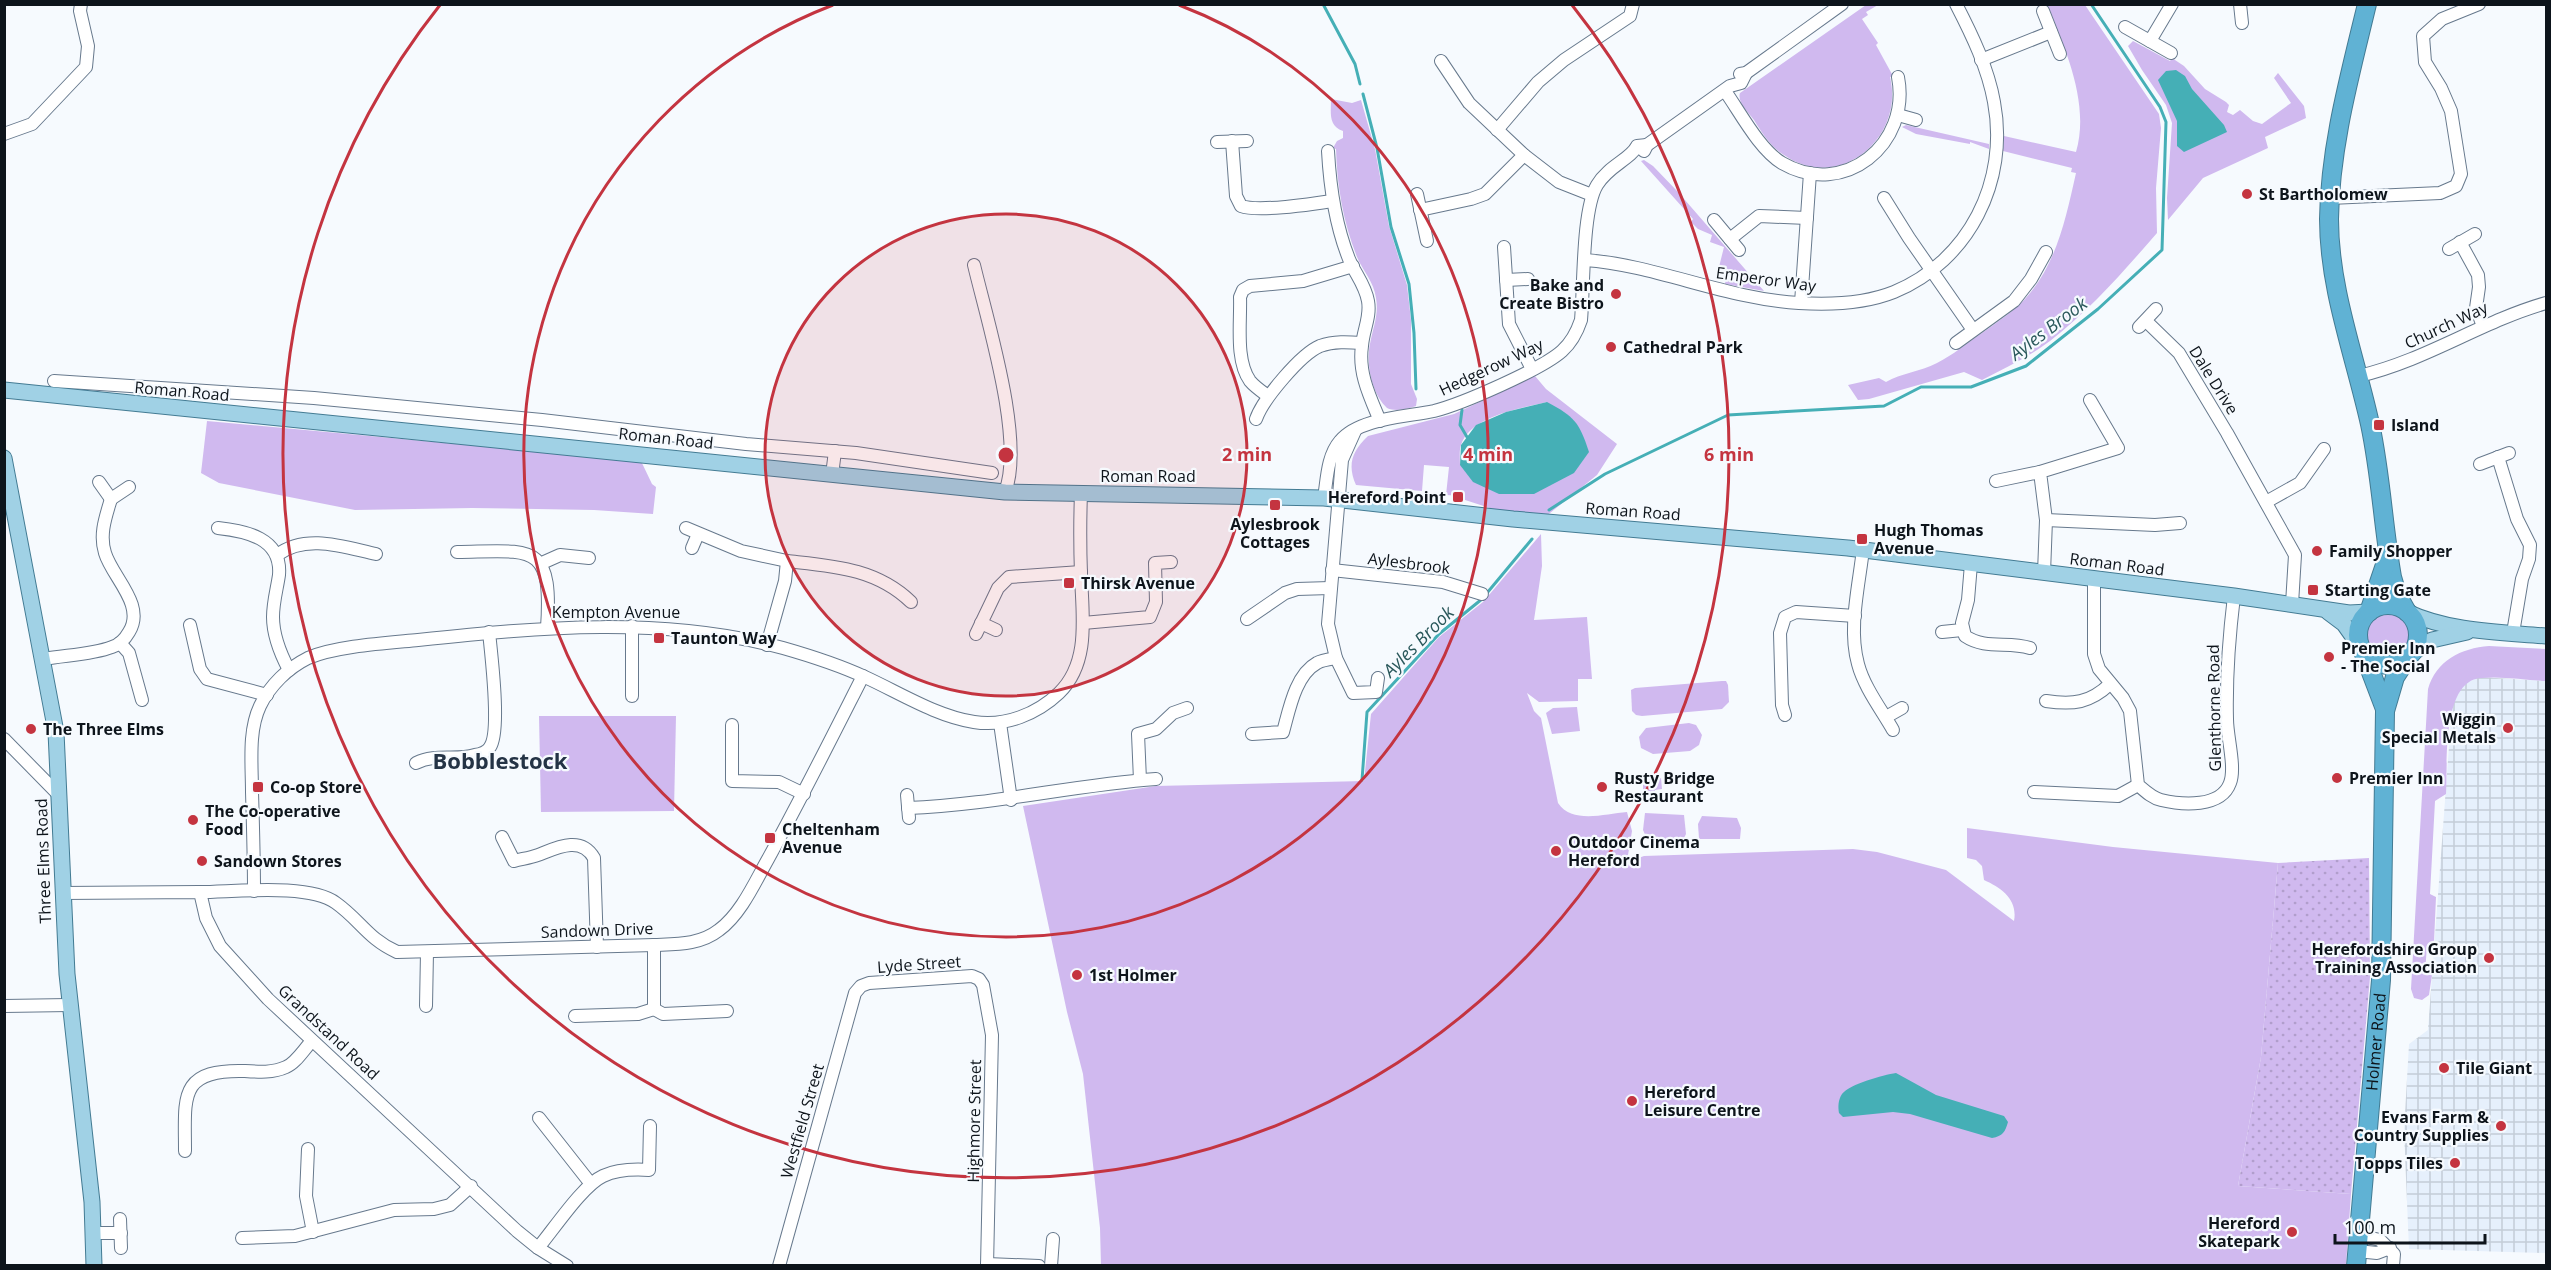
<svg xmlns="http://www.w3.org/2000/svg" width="2551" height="1270" viewBox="0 0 2551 1270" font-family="'Open Sans',sans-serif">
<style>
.industrial{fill:url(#industrial-grid)}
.green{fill:#d0b9ef;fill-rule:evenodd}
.garden{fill:url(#garden-dots)}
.water{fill:#45afb6}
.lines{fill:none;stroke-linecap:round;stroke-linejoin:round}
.stream{stroke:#45afb6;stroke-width:3}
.minor-casing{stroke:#67798d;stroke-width:14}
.major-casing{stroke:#437b93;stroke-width:17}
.highway-casing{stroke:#437b93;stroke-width:20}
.minor{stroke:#fff;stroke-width:12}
.major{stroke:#a0d1e5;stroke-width:15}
.highway{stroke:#60b2d4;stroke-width:18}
.ring{fill:none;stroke:#c43440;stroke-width:3}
.poi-dot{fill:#c43440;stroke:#f6fafe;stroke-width:2}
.labels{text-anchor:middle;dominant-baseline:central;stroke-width:4.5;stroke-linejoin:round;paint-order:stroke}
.poi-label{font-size:16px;font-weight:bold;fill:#0d141b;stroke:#f6fafe;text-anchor:start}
.street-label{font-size:16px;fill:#0d141b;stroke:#f6fafe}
.water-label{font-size:18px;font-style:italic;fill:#2a585b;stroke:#f6fafe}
.district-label{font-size:22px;font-weight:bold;fill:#243345;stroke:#f6fafe}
.centre{fill:#c43440;stroke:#f6fafe;stroke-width:3}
.ring-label{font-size:18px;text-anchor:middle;font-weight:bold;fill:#c43440;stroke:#f6fafe;stroke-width:4.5;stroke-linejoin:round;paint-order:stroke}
</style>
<defs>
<pattern id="industrial-grid" width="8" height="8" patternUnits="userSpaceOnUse" patternTransform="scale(1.5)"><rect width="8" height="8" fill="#e6f0fc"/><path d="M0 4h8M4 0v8" fill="none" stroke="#c4cdd7"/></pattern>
<pattern id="garden-dots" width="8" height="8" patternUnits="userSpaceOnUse" patternTransform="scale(1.5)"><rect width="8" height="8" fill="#d0b9ef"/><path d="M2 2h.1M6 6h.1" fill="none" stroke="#b19ecc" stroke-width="1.8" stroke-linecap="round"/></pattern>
</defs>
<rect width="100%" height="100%" fill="#f6fafe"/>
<!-- industrial -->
<path class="industrial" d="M2479 677 2546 681V1253L2409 1249 2404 1131 2409 1044 2428 1030 2452 706 2458 691 2466 683Z"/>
<!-- green -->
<g class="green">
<path d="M1866 5H1878L1866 12 1868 15 1862 19 1878 43 1876 45 1893 76 1890 77C1905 139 1838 193 1784 155 1771 147 1762 133 1754 120 1748 112 1737 102 1740 93Z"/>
<path d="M2044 5H2085L2159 114 2161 128 2156 188 2157 233C2124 271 2090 310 2050 341 2029 357 2005 368 1982 380L1964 372 1869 399 1858 400 1848 385 1879 378 1886 382C1901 373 1920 372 1937 363 1953 355 1967 343 1982 333 1997 322 2013 312 2025 299 2057 264 2066 217 2076 173L2071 172 2072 168 2003 151 2004 136 2076 152C2090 104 2066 51 2048 6Z"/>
<path d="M2133 41 2170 61 2172 58 2184 66 2205 89 2226 102 2229 105 2227 112 2233 115 2240 110 2253 121 2262 124 2291 103 2274 78 2278 73 2304 106 2306 118 2265 137 2268 148 2203 178 2168 220 2167 198 2172 123 2166 105 2142 70 2128 46Z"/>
<path d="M1331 99 1352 103 1361 100 1375 149 1389 226 1407 285 1411 320V384L1417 399 1416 406C1407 409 1396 412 1387 408 1371 393 1366 364 1370 344 1373 327 1379 315 1376 298 1374 282 1363 271 1357 257 1343 221 1337 186 1336 149L1333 148 1337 141 1343 138V131C1328 126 1331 113 1331 99Z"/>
<path d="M1906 125 1989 144V149L1970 142V144L1916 134 1902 127Z"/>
<path d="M1644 160 1653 166 1678 192 1764 291 1725 284 1727 273 1718 271 1724 247 1710 242 1712 235 1698 229 1691 222 1693 219 1641 161Z"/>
<path d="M1535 376 1546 389 1617 444 1597 475 1550 513 1547 515 1496 510 1462 499V496L1446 495 1449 467 1424 465 1422 491 1356 485C1347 465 1352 451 1368 436L1454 414ZM1547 402 1460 465C1460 459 1459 450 1461 445 1470 416 1522 408 1547 402Z"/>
<path d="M207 421 641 461 652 484 656 487 653 514 594 510 472 508 355 510 219 483 201 473Z"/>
<path d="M1541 534 1542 566 1534 620 1587 617 1592 679H1578V701L1539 702 1527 693 1534 711 1541 718 1558 803C1572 824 1604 814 1627 812L1632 831 1626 867 1633 860 1644 856 1853 849 1877 852 1946 870 2014 921C2018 900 2002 888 1984 880L1982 866 1976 860 1967 858V828L2113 847 2278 863 2261 1057 2238 1186 2351 1194 2346 1265H1101L1100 1228 1083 1074 1067 1012 1023 806 1156 786 1364 781 1371 714 1439 637 1483 602Z"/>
<circle cx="2389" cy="635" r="22"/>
<path d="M2489 646 2546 649V681C2525 680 2502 676 2481 678 2441 681 2448 765 2446 794L2435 801 2430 894 2436 897 2434 942 2427 945 2425 974 2432 975 2429 995 2422 1000 2414 998 2411 989 2428 689C2436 661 2461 648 2489 646Z"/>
<path d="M1722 681H1726L1728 685 1729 702 1722 709 1642 716 1636 715 1632 711 1631 690 1635 688Z"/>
<path d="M1577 707 1580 731 1552 734 1546 713 1553 708Z"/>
<path d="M539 716H676L674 811 541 812Z"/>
<path d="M1689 723 1696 725 1702 735 1699 745 1690 751 1653 754 1641 748 1639 737 1646 728Z"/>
<path d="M1657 774 1658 778H1661L1662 789 1655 790V803L1651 802 1643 794V779L1647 775Z"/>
<path d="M1645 813 1684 815 1686 834 1683 840 1648 841 1643 830Z"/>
<path d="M1702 816 1737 818 1741 828 1740 839H1699L1698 824Z"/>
</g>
<!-- garden -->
<path class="garden" d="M2369 858 2370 977 2351 1194 2238 1186 2261 1057 2278 863Z"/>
<!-- water -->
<g class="water">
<path d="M2176 70 2185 76 2192 89 2224 125 2227 132 2184 152 2177 146V121L2158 80 2166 71Z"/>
<path d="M1547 402C1575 417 1579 422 1589 452L1574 473 1534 494H1499L1473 482 1460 465 1461 445 1476 425 1506 412Z"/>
<path d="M1896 1073 1936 1095 2004 1116 2008 1122C2005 1132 2003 1136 1992 1138L1910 1114 1893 1112 1843 1117 1839 1113C1838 1107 1838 1100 1842 1094 1850 1084 1883 1075 1896 1073Z"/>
</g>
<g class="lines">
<!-- stream -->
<g class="stream">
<path d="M1323 4 1355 64 1360 84"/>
<path d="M1363 94 1377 148 1391 227 1409 284 1414 333 1416 389"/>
<path d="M1462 410 1460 425 1467 437"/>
<path d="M1549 510 1605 474 1728 415 1884 406 1921 387H1971L2026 366 2098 309 2162 250 2166 122 2160 107 2091 4"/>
<path d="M1362 780 1367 712 1439 634 1482 599 1532 539"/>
</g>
<!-- minor casing -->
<g class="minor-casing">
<g id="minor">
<path d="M2240 4 2242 23"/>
<path d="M2043 11 2060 54"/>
<path d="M2125 27 2171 53"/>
<path d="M2150 41 2172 4"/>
<path d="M1981 60 2051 32"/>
<path d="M1441 61 1469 103 1524 155 1559 182 1592 195"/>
<path d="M1740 74 1746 73 1842 4"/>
<path d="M1725 91C1740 112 1759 149 1782 163 1844 199 1911 144 1898 77"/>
<path d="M1898 115 1916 120"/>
<path d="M1497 130 1538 82 1564 60 1630 16 1633 4"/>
<path d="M4 134 32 124 86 67 88 46 80 11 81 4"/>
<path d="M1232 141 1236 196 1241 206C1258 212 1313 204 1332 201"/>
<path d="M1217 142 1247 141"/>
<path d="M1328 151C1330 188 1335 224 1349 259 1355 274 1365 284 1368 301 1371 317 1363 330 1362 346 1358 373 1370 397 1380 421"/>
<path d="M1644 151 1647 145 1730 86 1741 83 1746 73"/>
<path d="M1417 194 1427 241"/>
<path d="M1884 198 1909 238 1973 330"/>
<path d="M2330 198 2440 193 2456 186 2461 174 2451 111 2441 88 2425 62 2423 36 2442 19 2479 4"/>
<path d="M1420 210 1471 199 1485 194 1524 155"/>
<path d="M1714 220 1739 250"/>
<path d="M1730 239 1759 216 1807 218"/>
<path d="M2460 242 2478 275 2479 287 2476 308 2483 326"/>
<path d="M1504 247 1509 324 1532 369"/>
<path d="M2449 249 2475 234"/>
<path d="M1585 260C1656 265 1726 299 1799 303 1831 305 1864 304 1894 292 1969 261 2009 181 1994 102 1988 68 1972 35 1956 4"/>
<path d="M974 265C987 320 1025 441 1005 492"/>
<path d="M1506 280 1528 279"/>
<path d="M1801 303 1810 173"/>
<path d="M2146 321 2179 353 2227 433 2295 555 2292 604"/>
<path d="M2139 327 2156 309"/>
<path d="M1956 343 2014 301 2031 279 2046 252"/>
<path d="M2359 376C2427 360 2480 322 2546 303"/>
<path d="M54 381 314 398 542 420 746 444 856 453 992 473"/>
<path d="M1268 396C1261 391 1255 387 1250 381 1235 360 1241 322 1240 297L1243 290 1250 286 1303 281 1353 266"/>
<path d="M1256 419C1263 399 1301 354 1320 346 1334 341 1348 342 1362 343"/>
<path d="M1355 431 1342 460 1328 624 1336 658 1353 693 1376 692 1378 678"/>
<path d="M2498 457 2517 519 2530 545 2529 559 2522 579 2513 633"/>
<path d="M2480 464 2509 453"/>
<path d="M832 475 835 451"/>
<path d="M1996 481 2040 472"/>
<path d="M99 482 111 499 129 487"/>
<path d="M1324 498C1327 480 1327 456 1340 441 1359 418 1406 417 1434 411 1462 404 1542 369 1562 351 1572 342 1577 332 1581 320 1584 287 1582 210 1597 185 1608 166 1631 159 1637 146L1647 145"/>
<path d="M2266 502 2300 483 2324 449"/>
<path d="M2046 520 2155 525 2180 523"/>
<path d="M218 528C246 531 282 538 279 575 277 589 273 602 273 617 273 636 280 653 289 670"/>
<path d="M686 528 741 551 787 561 785 581 767 645"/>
<path d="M692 548 698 534"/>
<path d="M1863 549C1859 586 1848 628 1858 664 1864 687 1881 709 1893 730"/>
<path d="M457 552C532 551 553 541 547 628"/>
<path d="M277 555C306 533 344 547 376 554"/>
<path d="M787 561C832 566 876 568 911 602"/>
<path d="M542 563 560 555 589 558"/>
<path d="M1971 564 1968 600 1962 623 1965 636C1986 650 2007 641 2030 648"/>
<path d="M1332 570 1443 582 1482 594"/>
<path d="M2044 573 2046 520 2040 472 2118 448 2090 400"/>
<path d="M2094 579V654L2099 669 2123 698 2130 711 2138 785C2145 791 2152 798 2161 800 2182 805 2221 808 2230 783 2236 767 2227 737 2227 719 2226 678 2229 637 2234 596"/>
<path d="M1247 619 1285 593 1297 589 1330 588"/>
<path d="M981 623 996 630"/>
<path d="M1083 623 1150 617 1156 602 1155 563 1171 562"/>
<path d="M190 625 200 669 207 679 267 695"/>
<path d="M1942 632 1962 630"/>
<path d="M976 634 998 588 1009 577 1081 572"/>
<path d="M120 643 129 653 142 700"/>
<path d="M44 659C65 655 91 655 112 647 119 645 125 639 129 632 146 605 112 577 105 553 99 534 106 516 111 499"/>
<path d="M632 696V626"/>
<path d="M2046 701C2073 705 2090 703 2110 684"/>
<path d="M1785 715 1782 705 1780 633 1785 617 1796 612 1855 616"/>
<path d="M1886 717 1902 708"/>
<path d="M1000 723 1011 800"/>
<path d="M732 725V781L779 782 804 794"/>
<path d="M1252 734 1283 732C1289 711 1295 675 1317 663 1322 660 1330 659 1336 658"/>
<path d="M4 739 59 795"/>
<path d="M416 763C436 753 455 761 475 755 481 754 487 752 490 747 501 731 491 653 489 632"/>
<path d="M1140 780 1138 734 1156 729 1173 713 1187 708"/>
<path d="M2034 792 2118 796 2138 785"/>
<path d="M907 795 909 818"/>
<path d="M908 808C992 805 1073 785 1156 779"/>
<path d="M502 837 514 861C521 859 530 858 538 855 556 848 581 835 594 858L597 947"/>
<path d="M254 891C254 858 253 825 252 792 252 764 248 731 260 706 270 685 288 668 308 658 336 646 387 643 418 640 541 627 662 616 783 648 811 656 839 665 865 677 900 693 936 716 974 722 1005 727 1037 714 1059 693 1091 662 1082 614 1081 574 1080 547 1080 520 1081 493"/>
<path d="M200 892C234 892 309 883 336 903 360 920 368 939 397 952L654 945C676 944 700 945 719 930 741 914 755 882 768 859 801 799 832 737 863 676"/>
<path d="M62 893 200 892 206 918 220 946 268 999 517 1231 538 1248 567 1266"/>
<path d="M654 945V1009"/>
<path d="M4 1006 69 1005"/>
<path d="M426 1006 427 952"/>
<path d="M575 1016 638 1014 654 1009 663 1014 727 1011"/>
<path d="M539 1118 591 1184"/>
<path d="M308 1149 306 1196 313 1232"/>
<path d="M185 1151C185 1097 178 1069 245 1071 259 1072 273 1073 286 1067 296 1063 304 1049 312 1041"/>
<path d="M120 1219 121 1248"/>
<path d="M94 1233H121"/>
<path d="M2358 1235 2380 1240 2394 1254 2393 1266"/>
<path d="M242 1238 295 1236 394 1210 434 1209 450 1205 471 1186"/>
<path d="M538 1248C554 1229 583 1185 603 1176 618 1169 634 1169 649 1170L650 1126"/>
<path d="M2357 1251 2377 1253 2390 1248"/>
<path d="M987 1264 1039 1266"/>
<path d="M779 1266 855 993 861 986 869 983 972 976 979 979 983 985 992 1035 987 1266"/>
<path d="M1051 1266 1053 1239"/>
</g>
</g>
<!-- major casing -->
<g class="major-casing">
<g id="major">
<path d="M4 390 1005 492 1324 498 1513 519 1848 548 2234 596 2349 613 2369 612"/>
<path d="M4 458 56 732 67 974 92 1202 94 1266"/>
<path d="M2328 612 2344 624 2361 648"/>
<path d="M2407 612C2450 632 2500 632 2546 636"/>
<path d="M2412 653 2432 640 2467 632"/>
</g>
</g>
<!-- highway casing -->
<g class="highway-casing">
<g id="highway">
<path d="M2367 4C2350 75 2330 146 2329 219 2329 289 2355 356 2370 424 2381 475 2383 526 2392 577L2397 594 2407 612"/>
<circle cx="2388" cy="635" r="30"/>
<path d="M2369 612 2387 559"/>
<path d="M2364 654 2385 709"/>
<path id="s1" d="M2356 1266 2381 980 2385 711 2395 677 2408 657"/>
</g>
</g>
<!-- minor -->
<use href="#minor" class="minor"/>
<!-- major -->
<use href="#major" class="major"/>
<!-- highway -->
<use href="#highway" class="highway"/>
</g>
<!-- distance rings -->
<circle cx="1006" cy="455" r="241" fill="#c43440" fill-opacity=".12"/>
<g class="ring">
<circle cx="1006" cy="455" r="241"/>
<path d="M1179 5A482 482 0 1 1 833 5"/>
<path d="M1572 5A723 723 0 1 1 440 5"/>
</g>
<!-- markers -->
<g class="poi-dot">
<circle cx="2247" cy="194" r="6"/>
<circle cx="1616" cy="294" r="6"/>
<circle cx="1611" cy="347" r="6"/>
<rect x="2373" y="419" width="12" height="12" rx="3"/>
<rect x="1452" y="491" width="12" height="12" rx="3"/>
<rect x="1269" y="499" width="12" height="12" rx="3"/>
<rect x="1856" y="533" width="12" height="12" rx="3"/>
<circle cx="2317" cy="551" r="6"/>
<rect x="1063" y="577" width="12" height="12" rx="3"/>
<rect x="2307" y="584" width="12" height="12" rx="3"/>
<rect x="653" y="632" width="12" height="12" rx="3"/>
<circle cx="2329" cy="657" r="6"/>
<circle cx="2508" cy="728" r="6"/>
<circle cx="31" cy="729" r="6"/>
<circle cx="2337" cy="778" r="6"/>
<rect x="252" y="781" width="12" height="12" rx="3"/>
<circle cx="1602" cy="787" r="6"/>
<circle cx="193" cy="820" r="6"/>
<rect x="764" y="832" width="12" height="12" rx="3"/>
<circle cx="1556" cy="851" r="6"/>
<circle cx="202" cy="861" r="6"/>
<circle cx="2489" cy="958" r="6"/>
<circle cx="1077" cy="975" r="6"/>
<circle cx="2444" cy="1068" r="6"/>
<circle cx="1632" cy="1101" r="6"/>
<circle cx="2501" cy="1126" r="6"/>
<circle cx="2455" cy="1163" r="6"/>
<circle cx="2292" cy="1232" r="6"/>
</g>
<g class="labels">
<!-- poi labels -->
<g class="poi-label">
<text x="2259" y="194">St Bartholomew</text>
<text x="1604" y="285" text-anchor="end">Bake and<tspan x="1604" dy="18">Create Bistro</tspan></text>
<text x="1623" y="347">Cathedral Park</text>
<text x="2391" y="425">Island</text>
<text x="1446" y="497" text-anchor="end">Hereford Point</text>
<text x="1275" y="524" text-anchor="middle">Aylesbrook<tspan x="1275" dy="18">Cottages</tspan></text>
<text x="1874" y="530">Hugh Thomas<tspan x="1874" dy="18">Avenue</tspan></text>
<text x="2329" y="551">Family Shopper</text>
<text x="1081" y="583">Thirsk Avenue</text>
<text x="2325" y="590">Starting Gate</text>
<text x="671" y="638">Taunton Way</text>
<text x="2341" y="648">Premier Inn<tspan x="2341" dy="18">- The Social</tspan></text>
<text x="2496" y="719" text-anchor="end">Wiggin<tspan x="2496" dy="18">Special Metals</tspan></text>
<text x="43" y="729">The Three Elms</text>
<text x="1614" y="778">Rusty Bridge<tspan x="1614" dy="18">Restaurant</tspan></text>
<text x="2349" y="778">Premier Inn</text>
<text x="270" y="787">Co-op Store</text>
<text x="205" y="811">The Co-operative<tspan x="205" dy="18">Food</tspan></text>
<text x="782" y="829">Cheltenham<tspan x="782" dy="18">Avenue</tspan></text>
<text x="1568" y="842">Outdoor Cinema<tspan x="1568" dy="18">Hereford</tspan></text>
<text x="214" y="861">Sandown Stores</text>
<text x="2477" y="949" text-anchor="end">Herefordshire Group<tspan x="2477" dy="18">Training Association</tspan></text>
<text x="1089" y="975">1st Holmer</text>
<text x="2456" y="1068">Tile Giant</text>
<text x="1644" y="1092">Hereford<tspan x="1644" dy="18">Leisure Centre</tspan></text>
<text x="2489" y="1117" text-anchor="end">Evans Farm &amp;<tspan x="2489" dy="18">Country Supplies</tspan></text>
<text x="2443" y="1163" text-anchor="end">Topps Tiles</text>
<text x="2280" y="1223" text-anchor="end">Hereford<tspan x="2280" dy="18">Skatepark</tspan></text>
</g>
<!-- street labels -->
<g class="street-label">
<text transform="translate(1766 279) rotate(8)">Emperor Way</text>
<text transform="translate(2446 325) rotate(-25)">Church Way</text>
<text transform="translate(1491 367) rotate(-25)">Hedgerow Way</text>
<text transform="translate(2214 380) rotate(58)">Dale Drive</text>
<text transform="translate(182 391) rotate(5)">Roman Road</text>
<text transform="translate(666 438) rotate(6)">Roman Road</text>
<text x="1148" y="476">Roman Road</text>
<text transform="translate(1633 511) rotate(4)">Roman Road</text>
<text transform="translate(1409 563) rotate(7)">Aylesbrook</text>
<text transform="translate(2117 564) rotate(7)">Roman Road</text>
<text x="616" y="612">Kempton Avenue</text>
<text transform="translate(2214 708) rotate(-91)">Glenthorne Road</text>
<text transform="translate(43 861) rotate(-92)">Three Elms Road</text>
<text transform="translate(597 930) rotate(-2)">Sandown Drive</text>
<text transform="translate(919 964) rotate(-4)">Lyde Street</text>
<text transform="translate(329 1032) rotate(43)">Grandstand Road</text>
<text stroke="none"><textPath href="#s1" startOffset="225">Holmer Road</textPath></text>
<text transform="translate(802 1121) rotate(-74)">Westfield Street</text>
<text transform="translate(974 1121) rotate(-89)">Highmore Street</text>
</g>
<!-- water labels -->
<g class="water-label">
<text transform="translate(2048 328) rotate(-37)">Ayles Brook</text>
<text transform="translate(1418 641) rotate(-45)">Ayles Brook</text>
</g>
<!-- district labels -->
<g class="district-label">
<text x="500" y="760">Bobblestock</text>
</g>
</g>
<circle cx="1006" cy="455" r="9" class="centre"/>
<g class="ring-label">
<text x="1247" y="461">2 min</text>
<text x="1488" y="461">4 min</text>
<text x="1729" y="461">6 min</text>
</g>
<!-- border -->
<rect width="2551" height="1270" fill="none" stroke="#0d141b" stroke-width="12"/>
<!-- scale -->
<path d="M2335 1234v9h150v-9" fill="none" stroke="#0d141b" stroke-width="3"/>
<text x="2344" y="1234" font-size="18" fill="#0d141b" stroke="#f6fafe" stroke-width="4.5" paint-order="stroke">100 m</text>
</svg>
